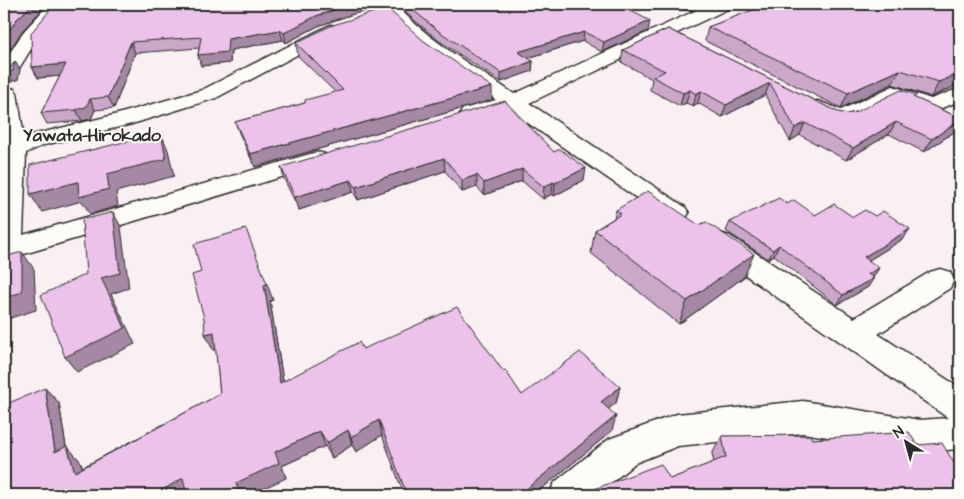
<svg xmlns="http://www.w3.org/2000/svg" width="964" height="499" viewBox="0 0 964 499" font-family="'Architects Daughter',sans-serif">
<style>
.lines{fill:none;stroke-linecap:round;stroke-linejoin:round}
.street-casing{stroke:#2b2b2b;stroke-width:3}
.street{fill:#fdfcf7;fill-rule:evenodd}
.wall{fill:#cba7c9;stroke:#2b2b2b}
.shaded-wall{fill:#a588a4;stroke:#2b2b2b}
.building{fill:#ecc2ea;stroke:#2b2b2b}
.labels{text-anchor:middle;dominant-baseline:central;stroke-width:4;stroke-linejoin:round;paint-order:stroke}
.neighbourhood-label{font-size:18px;font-weight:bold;fill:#2b2b2b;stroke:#fdfcf7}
</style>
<rect width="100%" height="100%" fill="#faf0f4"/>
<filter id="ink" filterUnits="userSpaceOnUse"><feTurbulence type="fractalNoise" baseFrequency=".02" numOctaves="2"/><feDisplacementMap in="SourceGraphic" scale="10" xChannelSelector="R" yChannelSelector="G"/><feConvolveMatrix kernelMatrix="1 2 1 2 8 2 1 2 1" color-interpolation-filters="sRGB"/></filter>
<g filter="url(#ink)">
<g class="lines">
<!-- street casing -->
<g class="street-casing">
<g id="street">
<path d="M49 4H66L38 38 11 81 4 83V62L24 31Z"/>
<path d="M378 4H395C429 41 473 66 514 94L697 10 664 8 662 4H732L730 8 529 103 685 207 689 213 685 219 676 222 667 219 509 110 471 120 463 119 460 114 463 109 496 100C460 76 399 41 378 4Z"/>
<path d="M330 25 336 26 339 30 336 34 216 98 132 124 44 145 26 153 23 235 317 152 325 154 329 159 325 164 4 260V86L14 89 17 93 24 137 118 114 202 90Z"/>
<path d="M893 86 931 99 960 88V101L931 112 894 100 849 123 841 125 833 123 810 112 807 107 810 102 818 101 841 110Z"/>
<path d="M720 233 730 236 854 318 930 272 940 269 950 272 954 280 950 288 878 334 960 388V449L920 452 803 433 678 446 635 463 597 495H549L555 482 609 439 677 414 803 401 920 420 948 418 710 250 706 243 710 236Z"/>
</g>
</g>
<!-- street -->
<use href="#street" class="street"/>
</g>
<!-- wall -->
<g class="wall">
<path d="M55 4H378L379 8 353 14 318 26 286 43 283 40 231 50 230 63 201 66 198 55 199 48 135 53 114 108 95 110 91 119 82 121 47 124 41 113 60 76 38 78 32 67Z"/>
<path d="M405 4 624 7 648 31 602 52 583 41 528 58 533 61 532 71 501 82 438 40 406 13Z"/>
<path d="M752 4H960V84L931 97 892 84 841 108 705 41 708 27 758 8V6Z"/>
<path d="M668 29 838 112 847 114 915 98 960 118V122L954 132 924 152 889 134 846 160 800 135 790 141 765 95 722 117 698 103 693 106 686 103 680 106 650 90 652 79 621 62 623 50Z"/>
<path d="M296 43 492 100 255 167 240 135 235 122 305 103 335 92 298 56Z"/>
<path d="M554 152 584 180 554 196 552 194 543 199 522 181 484 195 477 187 462 192 445 171 358 200 353 192 299 210 284 179 281 167Z"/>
<path d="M787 204 815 215 853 217 903 239 869 260 873 277 868 287 837 305 774 255 768 259 726 231 730 222Z"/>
<path d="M616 210 744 277 679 324 591 253 595 230 614 218Z"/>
<path d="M273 300 270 301 283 381 363 349 503 371 522 395 620 387 616 403 608 409 612 431 534 495H404L382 435 356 452 352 445 332 458 325 446 282 466 286 478 4 495 45 388 59 403 66 446 80 461 83 467 220 394 216 350H213L204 318Z"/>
<path d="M722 436 812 439 917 445 960 495H586V492L670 479 714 462 712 454Z"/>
</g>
<!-- shaded-wall -->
<g class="shaded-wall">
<path d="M33 4H47L23 30 4 59V39L17 19Z"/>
<path d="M352 4H378L379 8 353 14 318 26 286 43 284 33 316 16Z"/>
<path d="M614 4H636L613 11Z"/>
<path d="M650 21 648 31 602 52 604 42Z"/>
<path d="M280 30 283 40 231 50 230 63 201 66 198 55 228 39Z"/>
<path d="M584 32 583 41 518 61V52Z"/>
<path d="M131 42 135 53 114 108 108 97Z"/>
<path d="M15 61 20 70 18 80 13 81 8 72Z"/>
<path d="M533 61 532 71 501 82V73Z"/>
<path d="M66 64 72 75 38 78 32 67Z"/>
<path d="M900 70 892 84 841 108 848 93Z"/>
<path d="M960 73V84L931 97 939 82Z"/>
<path d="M770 83 765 95 722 117 726 105Z"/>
<path d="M492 87V100L255 167 250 154Z"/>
<path d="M690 90 686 103 680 106 683 93Z"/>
<path d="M701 91 698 103 693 106 696 94Z"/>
<path d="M90 99 95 110 91 119 82 121 76 110Z"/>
<path d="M960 120V122L954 132 924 152 932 139Z"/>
<path d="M896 122 889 134 846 160 853 148Z"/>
<path d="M805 123 800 135 790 141 795 128Z"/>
<path d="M161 133 168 150 174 176 116 192 118 206 90 214 82 201 42 212 30 194 107 174Z"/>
<path d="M444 158 445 171 358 200 356 187Z"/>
<path d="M586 168 584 180 554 196 555 183Z"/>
<path d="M522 169V181L484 195V183Z"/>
<path d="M477 175V187L462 192V180Z"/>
<path d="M351 180 353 192 299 210 295 197Z"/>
<path d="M553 182 552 194 543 199 544 187Z"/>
<path d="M113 212 121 227 129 288 111 294 135 344 77 372 65 357 101 278Z"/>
<path d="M910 229 903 239 858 267 864 257Z"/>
<path d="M779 245 774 255 768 259 773 250Z"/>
<path d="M22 252 34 269 36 310 4 320V298Z"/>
<path d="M754 254 744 277 679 324 687 301Z"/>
<path d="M879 268 873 278 868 274Z"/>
<path d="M874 278 868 287 837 305 843 295Z"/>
<path d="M267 284 273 300 270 301 286 399 280 383 264 285Z"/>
<path d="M214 332 222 348 213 350 205 334Z"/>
<path d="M620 387 616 403 597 418 601 402Z"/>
<path d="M45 388 59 403 69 466 55 452Z"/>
<path d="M616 416 612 431 534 495H519Z"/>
<path d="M379 420 382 435 356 452 351 437Z"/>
<path d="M348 430 352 445 332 458 327 443Z"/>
<path d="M320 431 325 446 282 466 286 478 249 495H240L236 483 275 452Z"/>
<path d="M67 446 80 461 89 486 75 472Z"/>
<path d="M183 478 189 495H154Z"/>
</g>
<!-- building -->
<g class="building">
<path d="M4 4H33L17 19 4 39Z"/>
<path d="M55 4H352L316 16 284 33 280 30 228 39 227 52 198 55 201 37 131 42 108 97 90 99 86 107 76 110 41 113 66 64 32 67 31 33Z"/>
<path d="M406 4H618L650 21 604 42 584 32 518 52 533 61 501 73 437 30Z"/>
<path d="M759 4H947L960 8V73L939 82 900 70 848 93 708 27 763 6Z"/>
<path d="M387 8 424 41 492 87 250 154 235 122 305 103V100L343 90 296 43 330 26Z"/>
<path d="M668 29 838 112 847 114 856 112 901 90 917 95 913 97 960 118V120L932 139 896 122 853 148 805 123 795 128 770 83 726 105 701 91 696 94 690 90 683 93 653 77 665 71 623 50Z"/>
<path d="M15 61 13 71 8 72Z"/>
<path d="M505 101 554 152 560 149 586 168 555 183 553 182 544 187 522 169 484 183 477 175 462 180 444 158 356 187 351 180 295 197 281 167Z"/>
<path d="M161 133 166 159 107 174 109 189 79 197 78 182 30 194V165Z"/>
<path d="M648 191 699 225 706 222 754 254 687 301 595 230 621 214 616 210Z"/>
<path d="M779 198 787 204 794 200 815 215 834 204 853 217 865 210 875 216 883 211 910 229 864 257 879 268 868 274 874 278 843 295 779 245 773 250 730 222Z"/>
<path d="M113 212 120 273 101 278 125 328 65 357 41 295 86 274 82 220Z"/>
<path d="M246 229 267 284 264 285 280 383 359 342 363 349 457 307 503 371 505 370 522 395 580 352 620 387 601 402 616 416 519 495H407L379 420 351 437 348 430 327 443 320 431 275 452 279 463 236 483 240 495H187L183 478 154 495H4V405L45 388 55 452 67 446 75 472 220 394 214 332 205 334 204 318 192 275 201 272 194 244Z"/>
<path d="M22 252V292L4 298V257Z"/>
<path d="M909 432 917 445 942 443 960 473V495H588L586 492 661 464 670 479 726 457 722 436 810 435 812 439Z"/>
</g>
</g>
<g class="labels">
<!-- neighbourhood labels -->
<g class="neighbourhood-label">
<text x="92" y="135">Yawata-Hirokado</text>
</g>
</g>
<!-- margin -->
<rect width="964" height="499" fill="none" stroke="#fdfcf7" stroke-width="20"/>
<rect x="10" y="10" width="944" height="479" fill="none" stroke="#2b2b2b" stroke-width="2" filter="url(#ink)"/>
<!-- north arrow -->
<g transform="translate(906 442) rotate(323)" stroke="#fdfcf7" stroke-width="4" paint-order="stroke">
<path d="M0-4L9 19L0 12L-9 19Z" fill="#2b2b2b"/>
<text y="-8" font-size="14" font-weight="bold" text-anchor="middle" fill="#2b2b2b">N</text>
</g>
</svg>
